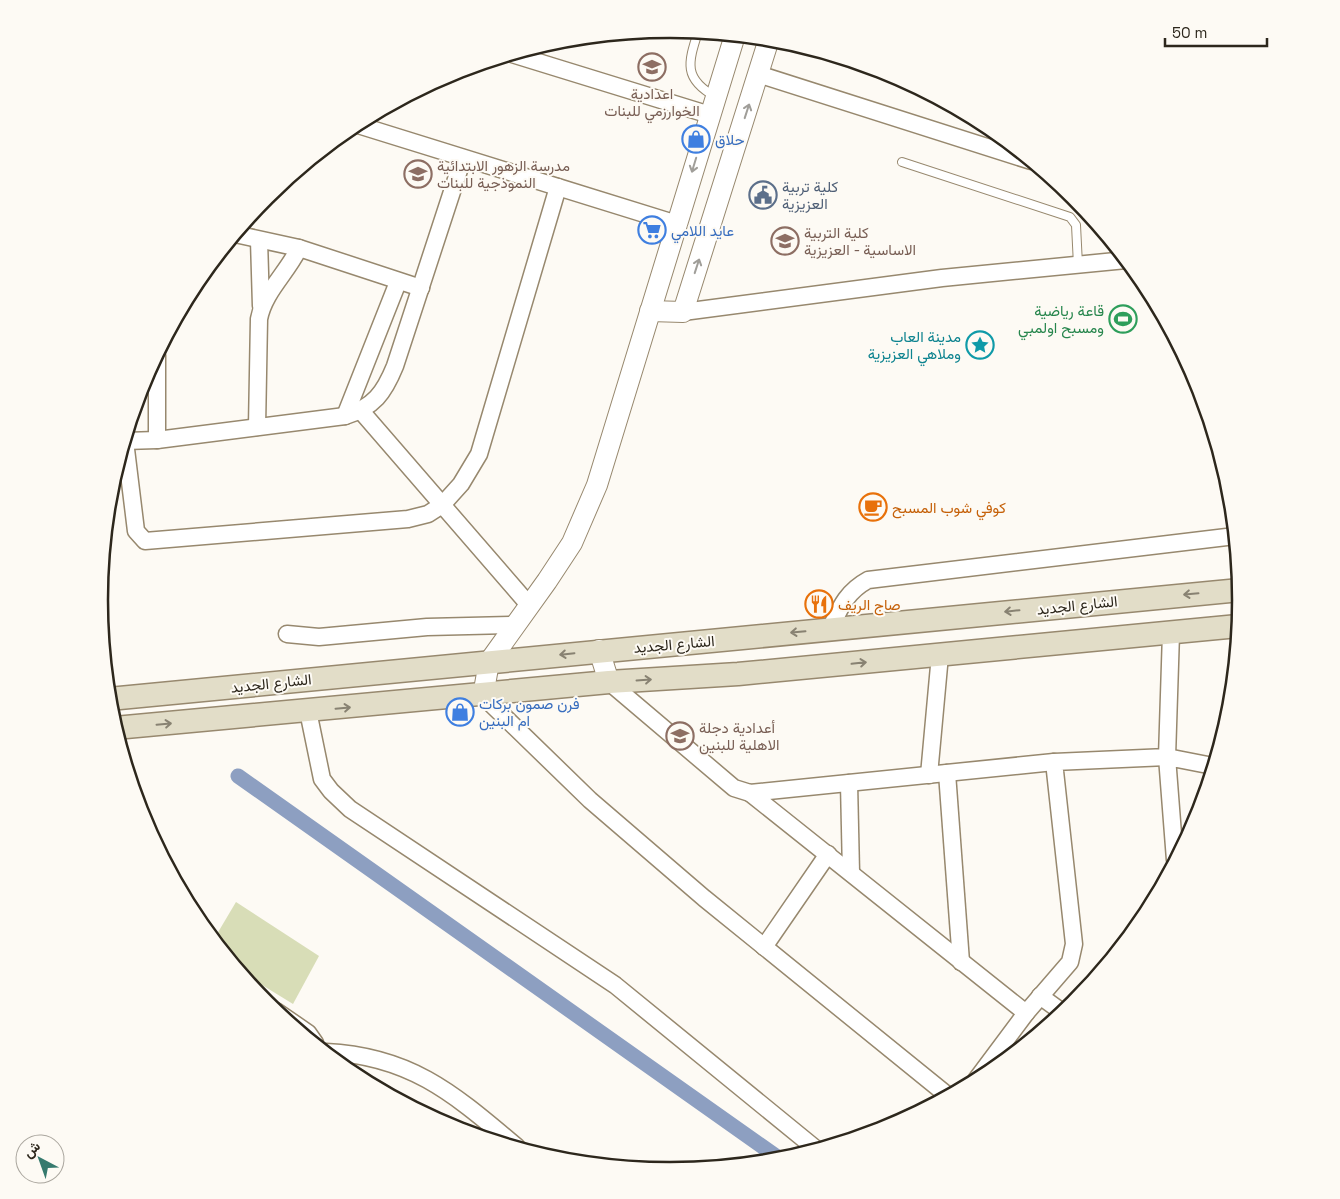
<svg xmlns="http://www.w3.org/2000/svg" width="1340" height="1199" viewBox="0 0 1340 1199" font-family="'Space Grotesk',Vazirmatn,sans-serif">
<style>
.green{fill:#d8ddb7}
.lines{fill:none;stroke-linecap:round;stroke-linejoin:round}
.canal{stroke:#8d9fc1;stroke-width:15}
.service-casing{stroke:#97886e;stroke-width:10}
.minor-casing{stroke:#97886e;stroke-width:19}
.tertiary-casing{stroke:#97886e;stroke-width:22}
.secondary-casing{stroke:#97886e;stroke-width:25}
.service{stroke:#fff;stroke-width:8}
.minor{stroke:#fff;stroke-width:16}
.tertiary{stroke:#fff;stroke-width:20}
.secondary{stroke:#e2ddc8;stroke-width:22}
.oneway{stroke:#a09e99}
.oneway2{stroke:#888272}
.labels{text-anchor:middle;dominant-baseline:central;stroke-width:4;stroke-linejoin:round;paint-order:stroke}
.education-label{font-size:15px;fill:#785e54;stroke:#fdfaf4;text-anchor:start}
.shop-label{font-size:15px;fill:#366cbe;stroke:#fdfaf4;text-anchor:start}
.service-label{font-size:15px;fill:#4e5e75;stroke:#fdfaf4;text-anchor:start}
.leisure-label{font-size:15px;fill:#27864d;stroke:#fdfaf4;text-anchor:end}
.culture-label{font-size:15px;fill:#0d838f;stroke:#fdfaf4;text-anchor:end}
.food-label{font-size:15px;fill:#c56008;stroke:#fdfaf4;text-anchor:start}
.street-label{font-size:15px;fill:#2d271c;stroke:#fdfaf4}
.rim{fill:none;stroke:#2d271c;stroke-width:2.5}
</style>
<rect width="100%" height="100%" fill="#fdfaf4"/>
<!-- green -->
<path class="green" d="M236 902 319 956 293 1004 241 972 214 939Z"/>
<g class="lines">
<!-- canal -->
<path class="canal" d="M238 776 780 1159"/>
<!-- service casing -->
<g class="service-casing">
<g id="service">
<path d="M698 32C688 63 683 79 716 97"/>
<path d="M902 162 1070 217 1076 225 1078 265"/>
</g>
</g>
<!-- minor casing -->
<g class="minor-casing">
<g id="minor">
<path d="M512 54 710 115"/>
<path d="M758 74 1031 161"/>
<path d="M355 124 677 224"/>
<path d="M235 234 299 248"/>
<path d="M259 240 261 306"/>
<path d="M683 312 942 278 1126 260"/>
<path d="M157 355V440"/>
<path d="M361 411 529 605"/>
<path d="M345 416 398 282"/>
<path d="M257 427 259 319C264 292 287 273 299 248L421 288"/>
<path d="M125 441 136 531 145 541 408 519 428 514 442 505 461 484 479 454 558 187"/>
<path d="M125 441 157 440 345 416C374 407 384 393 395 366L463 158"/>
<path d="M830 629C840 608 846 592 868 580L1235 536"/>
<path d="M287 634 319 637 427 627 515 625"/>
<path d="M609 682 734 788 750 793 1054 762"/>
<path d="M483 696 590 800 704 898 947 1095"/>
<path d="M308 711 322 779 331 791 350 809 615 985 816 1149"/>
<path d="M947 773 961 962"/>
<path d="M929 775 940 655"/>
<path d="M849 783 851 873"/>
<path d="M750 793 1026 1013"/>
<path d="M1175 860 1167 757 1213 766"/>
<path d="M764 947 828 854"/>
<path d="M1040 996 1062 1012"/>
<path d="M276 1011 308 1033 315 1043"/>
<path d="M326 1052C412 1056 455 1095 517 1147"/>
<path d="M976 1080 1026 1013 1070 962 1074 944 1054 762 1167 757 1171 633"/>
</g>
</g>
<!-- tertiary casing -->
<g class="tertiary-casing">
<g id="tertiary">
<path d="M650 311 683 312 769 39"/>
<path d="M599 650 609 682"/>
<path d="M483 696 489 662 547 581 572 543 597 485 735 35"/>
</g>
</g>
<!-- secondary casing -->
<g class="secondary-casing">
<g id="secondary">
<path d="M109 699 1240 590"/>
<path d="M115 728 609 682 738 674 1238 626"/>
</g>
</g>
<!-- service -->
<use href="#service" class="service"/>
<!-- minor -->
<use href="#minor" class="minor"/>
<!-- tertiary -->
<use href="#tertiary" class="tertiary"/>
<!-- secondary -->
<use href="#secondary" class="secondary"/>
</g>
<!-- one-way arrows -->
<defs><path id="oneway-shaft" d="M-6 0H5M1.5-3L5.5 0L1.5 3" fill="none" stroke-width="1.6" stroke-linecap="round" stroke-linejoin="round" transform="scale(1.25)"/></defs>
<g class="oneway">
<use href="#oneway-shaft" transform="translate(747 111) rotate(-72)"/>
<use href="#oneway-shaft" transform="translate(694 165) rotate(107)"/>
<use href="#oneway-shaft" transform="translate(697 266) rotate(-72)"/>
</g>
<g class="oneway2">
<use href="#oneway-shaft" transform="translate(1191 594) rotate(175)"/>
<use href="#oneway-shaft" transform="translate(1012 611) rotate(174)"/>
<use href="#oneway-shaft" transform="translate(798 632) rotate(175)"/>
<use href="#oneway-shaft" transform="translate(567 654) rotate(174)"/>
<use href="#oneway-shaft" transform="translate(859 663) rotate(-6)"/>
<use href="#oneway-shaft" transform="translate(644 680) rotate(-4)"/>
<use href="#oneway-shaft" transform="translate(343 708) rotate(-5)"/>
<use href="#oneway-shaft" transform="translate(164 724) rotate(-5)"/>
</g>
<!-- icons -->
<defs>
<g id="school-ring" transform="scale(1.4375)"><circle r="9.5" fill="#fdfaf4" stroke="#8d6e63" stroke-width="1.5"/><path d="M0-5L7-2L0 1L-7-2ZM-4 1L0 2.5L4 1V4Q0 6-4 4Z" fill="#8d6e63"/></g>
<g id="shop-ring" transform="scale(1.4375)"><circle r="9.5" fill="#fdfaf4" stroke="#3f7fe0" stroke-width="1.5"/><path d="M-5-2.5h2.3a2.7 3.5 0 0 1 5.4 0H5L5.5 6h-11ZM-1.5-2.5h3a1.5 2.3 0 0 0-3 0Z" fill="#3f7fe0"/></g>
<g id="civic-ring" transform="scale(1.4375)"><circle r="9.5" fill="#fdfaf4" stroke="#5c6f8a" stroke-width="1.5"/><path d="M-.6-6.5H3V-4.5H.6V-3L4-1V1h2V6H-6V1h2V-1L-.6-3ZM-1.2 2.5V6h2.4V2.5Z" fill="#5c6f8a"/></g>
<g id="supermarket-ring" transform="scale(1.4375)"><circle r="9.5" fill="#fdfaf4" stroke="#3f7fe0" stroke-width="1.5"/><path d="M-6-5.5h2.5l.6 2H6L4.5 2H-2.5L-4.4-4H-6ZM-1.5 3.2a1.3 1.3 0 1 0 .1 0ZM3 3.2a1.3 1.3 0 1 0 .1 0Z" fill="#3f7fe0"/></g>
<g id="university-ring" transform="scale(1.4375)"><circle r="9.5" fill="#fdfaf4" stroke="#8d6e63" stroke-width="1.5"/><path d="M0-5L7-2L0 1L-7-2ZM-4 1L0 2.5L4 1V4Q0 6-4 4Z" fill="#8d6e63"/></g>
<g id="stadium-ring" transform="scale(1.4375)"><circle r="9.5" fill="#fdfaf4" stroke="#2e9e5b" stroke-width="1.5"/><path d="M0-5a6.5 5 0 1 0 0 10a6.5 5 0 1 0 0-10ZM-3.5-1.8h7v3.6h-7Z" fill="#2e9e5b"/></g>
<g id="sight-ring" transform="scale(1.4375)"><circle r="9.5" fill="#fdfaf4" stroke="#0f9aa8" stroke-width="1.5"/><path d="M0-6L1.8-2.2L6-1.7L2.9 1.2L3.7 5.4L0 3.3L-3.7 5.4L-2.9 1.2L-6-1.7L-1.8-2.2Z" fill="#0f9aa8"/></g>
<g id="cafe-ring" transform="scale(1.4375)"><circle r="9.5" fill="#fdfaf4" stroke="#e8710a" stroke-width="1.5"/><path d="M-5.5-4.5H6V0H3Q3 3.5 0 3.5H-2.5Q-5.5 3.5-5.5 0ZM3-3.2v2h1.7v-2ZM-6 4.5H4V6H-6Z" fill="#e8710a"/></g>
<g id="restaurant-ring" transform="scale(1.4375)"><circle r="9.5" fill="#fdfaf4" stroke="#e8710a" stroke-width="1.5"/><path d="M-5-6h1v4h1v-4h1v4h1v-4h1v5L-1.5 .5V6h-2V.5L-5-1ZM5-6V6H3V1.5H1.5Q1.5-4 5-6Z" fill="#e8710a"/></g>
</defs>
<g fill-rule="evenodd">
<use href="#school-ring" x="652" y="67"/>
<use href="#shop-ring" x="696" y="139"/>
<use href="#school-ring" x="418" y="174"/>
<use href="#civic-ring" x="763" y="195"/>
<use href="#supermarket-ring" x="652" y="230"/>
<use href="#university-ring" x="785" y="241"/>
<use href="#stadium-ring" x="1123" y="319"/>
<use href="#sight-ring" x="980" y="345"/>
<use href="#cafe-ring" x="873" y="507"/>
<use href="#restaurant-ring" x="819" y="604"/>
<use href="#shop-ring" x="460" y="712"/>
<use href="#school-ring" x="680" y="736"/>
</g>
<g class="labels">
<!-- education labels -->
<g class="education-label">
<text x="652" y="93" text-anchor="middle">اعدادية<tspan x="652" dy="17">الخوارزمي للبنات</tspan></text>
<text x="437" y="165">مدرسة الزهور الابتدائية<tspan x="437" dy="17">النموذجية للبنات</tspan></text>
<text x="804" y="232">كلية التربية<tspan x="804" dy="17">الاساسية - العزيزية</tspan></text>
<text x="699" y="727">أعدادية دجلة<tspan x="699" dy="17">الاهلية للبنين</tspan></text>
</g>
<!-- shop labels -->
<g class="shop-label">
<text x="715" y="139">حلاق</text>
<text x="671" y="230">عايد اللامي</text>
<text x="479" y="703">فرن صمون بركات<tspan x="479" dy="17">ام البنين</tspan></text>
</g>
<!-- service labels -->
<g class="service-label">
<text x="782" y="186">كلية تربية<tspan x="782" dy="17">العزيزية</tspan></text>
</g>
<!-- leisure labels -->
<g class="leisure-label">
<text x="1104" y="310">قاعة رياضية<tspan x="1104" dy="17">ومسبح اولمبي</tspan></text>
</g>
<!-- culture labels -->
<g class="culture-label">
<text x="961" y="336">مدينة العاب<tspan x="961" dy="17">وملاهي العزيزية</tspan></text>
</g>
<!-- food labels -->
<g class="food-label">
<text x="892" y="507">كوفي شوب المسبح</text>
<text x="838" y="604">صاج الريف</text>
</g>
<!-- street labels -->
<g class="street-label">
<text transform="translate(1077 605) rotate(-6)">الشارع الجديد</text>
<text transform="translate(674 644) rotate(-5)">الشارع الجديد</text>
<text transform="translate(271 683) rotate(-6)">الشارع الجديد</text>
</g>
</g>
<!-- crop -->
<path d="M0 0H1340V1199H0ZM108 600a562 562 0 1 1 1124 0a562 562 0 1 1-1124 0Z" fill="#fdfaf4" fill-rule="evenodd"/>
<path class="rim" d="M108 600a562 562 0 1 1 1124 0a562 562 0 1 1-1124 0Z"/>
<!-- north arrow -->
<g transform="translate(40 1159) rotate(319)"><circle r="24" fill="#fdfaf4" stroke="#aaa69e"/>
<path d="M0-4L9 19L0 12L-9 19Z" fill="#367a6e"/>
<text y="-8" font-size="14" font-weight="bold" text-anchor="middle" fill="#2d271c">ش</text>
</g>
<!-- scale -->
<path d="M1165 38v8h102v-8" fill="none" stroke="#2d271c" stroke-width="2.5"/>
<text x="1172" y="38" font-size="15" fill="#2d271c" stroke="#fdfaf4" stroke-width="4" paint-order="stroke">50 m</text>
</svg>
